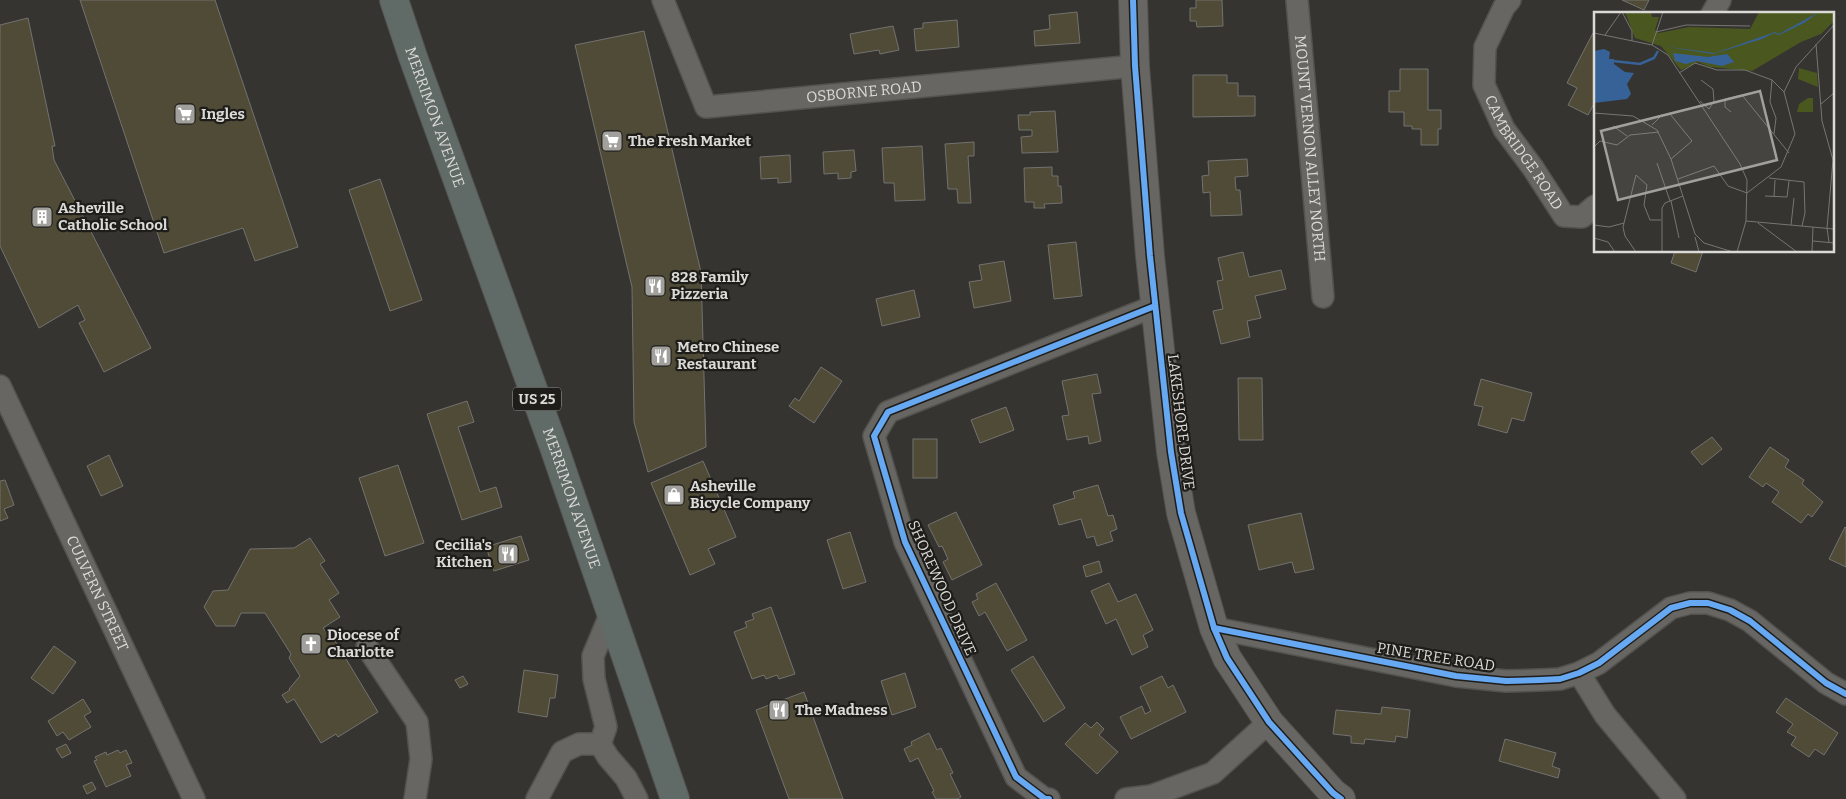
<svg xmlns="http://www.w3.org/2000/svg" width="1846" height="799" viewBox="0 0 1846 799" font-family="Bitter,serif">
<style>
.building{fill:#4f4b37;stroke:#73726f}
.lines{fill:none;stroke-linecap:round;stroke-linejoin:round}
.minor-casing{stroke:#52524f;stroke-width:24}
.tertiary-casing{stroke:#52524f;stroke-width:30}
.primary-casing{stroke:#52524f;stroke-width:30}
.minor{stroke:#676663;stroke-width:21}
.tertiary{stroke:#676663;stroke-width:28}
.primary{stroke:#606a67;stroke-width:28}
.cycleway-casing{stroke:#1e1d1a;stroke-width:9}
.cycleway{stroke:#66a8f1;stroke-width:6}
.labels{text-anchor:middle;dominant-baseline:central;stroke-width:4.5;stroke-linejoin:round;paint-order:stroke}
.shield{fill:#1e1d1a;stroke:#a2a19e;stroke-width:1}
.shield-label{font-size:14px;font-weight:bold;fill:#dbdad6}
.street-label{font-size:15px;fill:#dbdad6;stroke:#1e1d1a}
.poi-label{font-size:15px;font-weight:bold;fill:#dbdad6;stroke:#1e1d1a;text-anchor:start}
.inset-river{fill:none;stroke:#376297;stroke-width:2.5}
.inset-road{fill:none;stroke:#777673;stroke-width:1}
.view{fill:#a1a09c;fill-opacity:0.15;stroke:#a1a09c;stroke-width:2.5}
.inset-edge{fill:none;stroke:#dbdad6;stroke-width:2.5}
</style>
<rect width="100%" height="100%" fill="#353431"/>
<!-- building -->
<g class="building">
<path d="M80 0H215L298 247 255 261 243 228 164 253Z"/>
<path d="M1196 0H1222L1223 26 1197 27 1196 21H1190V8H1196Z"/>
<path d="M1622 0H1649L1644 10Z"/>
<path d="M1077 12 1080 43 1035 46 1034 31 1050 29 1049 15Z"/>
<path d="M28 18 55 146H52L54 160 151 348 104 372 79 323 85 320 78 305 39 328 0 246V25Z"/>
<path d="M957 20 959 47 916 51 914 29 923 28V23Z"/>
<path d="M893 26 899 50 880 54 879 50 854 54 850 34Z"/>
<path d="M644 31 701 272 706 447 648 472 634 422 632 287 575 45Z"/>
<path d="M1593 33 1595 34V102L1588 115 1568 105 1577 88 1567 83Z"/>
<path d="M1400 69H1428V110H1441V129H1438V145H1421V129H1412V126H1404V112H1389V91H1400Z"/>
<path d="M1193 75H1227V83H1238V96H1255V116L1193 117Z"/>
<path d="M1055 111 1058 152 1022 153 1021 137 1032 136V130H1019L1018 115H1030V112Z"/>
<path d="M974 142V156H968L971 203H958L957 189H948L945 144Z"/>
<path d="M922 146 925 200 895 201 894 183H884L882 148Z"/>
<path d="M854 150 856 171 851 172V178L838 179V173L824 174 823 152Z"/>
<path d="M790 155 791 182 778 183V178L761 179 760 157Z"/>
<path d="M1247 159 1248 176 1235 177 1236 190H1240L1242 215 1211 216 1210 192 1203 193 1202 176 1209 175 1208 161Z"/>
<path d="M1052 167V176H1058V186H1061L1062 203 1044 204 1045 208H1034V202H1025L1024 168Z"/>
<path d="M380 179 422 300 390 311 349 190Z"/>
<path d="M1076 242 1082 296 1054 299 1048 245Z"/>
<path d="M1675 251H1703L1696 272 1671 263Z"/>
<path d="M1243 252 1249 277 1281 270 1286 289 1255 296 1261 318 1247 321 1250 337 1221 344 1213 311 1223 309 1217 281 1223 280 1218 258Z"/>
<path d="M1004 261 1011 301 974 308 969 282 982 280 979 265Z"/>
<path d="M914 290 920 317 882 326 876 299Z"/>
<path d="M821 367 842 381 814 423 789 406 795 398 799 401Z"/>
<path d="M1097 374 1101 393 1092 394 1101 441 1089 444 1088 436 1067 440 1062 416 1069 415 1062 381Z"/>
<path d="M1238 378H1262L1263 440H1239Z"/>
<path d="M1481 379 1532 393 1524 421 1512 418 1507 433 1478 425 1483 407 1474 405Z"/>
<path d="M467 401 474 422 458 427 480 492 496 487 502 507 462 520 427 414Z"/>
<path d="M1006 407 1014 430 980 443 971 420Z"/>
<path d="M1712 437 1722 449 1702 465 1691 452Z"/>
<rect x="913" y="439" width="24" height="39"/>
<path d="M1770 447 1789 460 1785 467 1804 480 1802 484 1823 502 1812 517 1808 514 1801 523 1772 502 1779 492 1766 483 1763 487 1749 477Z"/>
<path d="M109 455 123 486 101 496 87 466Z"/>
<path d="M703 461 736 537 708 549 715 564 690 575 651 483Z"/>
<path d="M398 465 424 543 385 556 359 478Z"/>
<path d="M5 480 14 505 4 509 8 518 0 521V481Z"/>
<path d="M1098 485 1108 516 1113 515 1117 529 1110 532 1113 541 1097 546 1094 536 1087 538 1081 519 1059 525 1053 505 1075 498 1073 492Z"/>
<path d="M956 512 982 565 952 580 943 562 948 559 942 546 939 547 928 525Z"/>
<path d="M1301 513 1314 569 1295 573 1292 562 1259 570 1248 525Z"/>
<path d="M1845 527 1846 528V567L1829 559Z"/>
<path d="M850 532 866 582 843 589 827 540Z"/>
<path d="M521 536 529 560 494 571 486 547Z"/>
<path d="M310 538 325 561 320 564 339 593 329 600 340 617 323 628 326 632 331 634 378 712 338 737 336 734 321 743 294 699 287 703 282 695 290 690 289 689 300 676 289 658 291 654 265 613H241L235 626H216L204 607 213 591 228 590 250 549 294 548Z"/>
<path d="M1099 561 1102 572 1086 577 1083 566Z"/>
<path d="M996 583 1027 640 1007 651 985 612 979 616 972 602 978 599 976 594Z"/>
<path d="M1109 583 1118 602 1136 594 1153 630 1143 635 1148 647 1132 655 1116 619 1106 624 1091 591Z"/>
<path d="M771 607 795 674 779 679 777 675 766 679 764 675 752 679 734 632 747 627 745 622 754 619 752 614Z"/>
<path d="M54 646 76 662 53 694 31 678Z"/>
<path d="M1033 656 1065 708 1044 722 1011 670Z"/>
<path d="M524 670 558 675 555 698H550L547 717 518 712Z"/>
<path d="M905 673 916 707 892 715 881 681Z"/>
<path d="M463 676 468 684 460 688 455 680Z"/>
<path d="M1162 676 1168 688 1173 685 1186 712 1131 739 1120 717 1142 706 1145 714 1151 711 1140 687Z"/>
<path d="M804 692 843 799H789L756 710Z"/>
<path d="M1786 698 1838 733 1824 755 1815 749 1809 757 1791 745 1796 737 1787 732 1793 724 1776 712Z"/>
<path d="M83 699 91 712 84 716 91 727 69 740 63 732 57 736 48 721Z"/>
<path d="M1382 707 1410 710 1407 738 1396 736 1395 742 1365 739 1364 744 1351 743V736L1333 734 1336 710 1381 714Z"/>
<path d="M1097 722 1104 729 1099 735 1118 752 1097 774 1065 744 1085 723 1091 728Z"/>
<path d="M929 733 937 750 941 748 953 773 950 774 961 797 957 799H936L932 792 934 791 918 758 910 762 904 749 912 745 911 742Z"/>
<path d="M1505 739 1556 753 1552 766 1560 769 1558 778 1499 761Z"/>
<path d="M66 744 71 753 62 758 56 749Z"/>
<path d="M118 750 120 753 126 750 132 763 126 765 131 776 106 787 94 761 97 760 95 757 106 752 107 755Z"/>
<path d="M92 782 96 789 87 794 83 786Z"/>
</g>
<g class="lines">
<!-- minor casing -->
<g class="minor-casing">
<g id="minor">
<path id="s1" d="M663 0 706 107 1135 66"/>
<path id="s2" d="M1297 0 1323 297"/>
<path id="s3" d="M1510 0 1504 7 1485 47 1484 85 1504 129 1533 168 1564 216 1582 217 1595 206"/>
<path d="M1712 14 1720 0"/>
<path id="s4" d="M0 386 194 799"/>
<path d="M1214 628 1456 676 1506 681 1540 680 1560 679 1579 673 1599 663 1671 608 1690 603H1708L1730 610 1750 621 1826 683 1846 694"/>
<path d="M367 647 417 722 421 759 415 799"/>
<path d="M1579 673 1605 715 1675 799"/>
<path d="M600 744 606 727 594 679 593 656 611 613"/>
<path d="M537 799 562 752 579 744H600L608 757 626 778 637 799"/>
<path d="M1049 799H1045L1016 777 905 542 874 436 888 412 1155 306"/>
<path d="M1126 799 1151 796 1213 773 1269 722"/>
</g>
</g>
<!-- tertiary casing -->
<g class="tertiary-casing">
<path id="tertiary" d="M1133 0 1135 66 1150 256 1171 452 1181 513 1214 628 1227 658 1269 722 1333 793 1341 799"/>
</g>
<!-- primary casing -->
<g class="primary-casing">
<g id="primary">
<path id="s5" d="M394 0 413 57 555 450 675 799"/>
</g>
</g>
<!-- minor -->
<use href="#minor" class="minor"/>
<!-- tertiary -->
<use href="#tertiary" class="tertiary"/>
<!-- primary -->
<use href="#primary" class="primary"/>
<!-- cycleway casing -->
<g class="cycleway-casing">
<g id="cycleway">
<path d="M1133 0 1135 66 1150 256 1171 452 1181 513 1214 628 1227 658 1269 722 1333 793 1341 799"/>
<path d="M1214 628 1456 676 1506 681 1540 680 1560 679 1579 673 1599 663 1671 608 1690 603H1708L1730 610 1750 621 1826 683 1846 694"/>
<path d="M1049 799H1045L1016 777 905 542 874 436 888 412 1155 306"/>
</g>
</g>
<!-- cycleway -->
<use href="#cycleway" class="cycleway"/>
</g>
<!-- icons -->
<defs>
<g id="supermarket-square" transform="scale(1.125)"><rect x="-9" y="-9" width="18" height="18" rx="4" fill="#a1a09c" stroke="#1e1d1a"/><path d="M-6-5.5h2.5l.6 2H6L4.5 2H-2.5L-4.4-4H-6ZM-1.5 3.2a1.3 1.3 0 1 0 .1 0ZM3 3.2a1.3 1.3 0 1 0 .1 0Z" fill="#fff"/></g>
<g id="building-square" transform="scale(1.125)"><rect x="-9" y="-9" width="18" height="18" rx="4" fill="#a1a09c" stroke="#1e1d1a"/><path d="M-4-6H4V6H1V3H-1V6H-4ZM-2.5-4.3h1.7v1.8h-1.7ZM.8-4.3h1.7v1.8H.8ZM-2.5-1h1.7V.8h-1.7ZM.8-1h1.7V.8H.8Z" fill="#fff"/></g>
<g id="restaurant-square" transform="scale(1.125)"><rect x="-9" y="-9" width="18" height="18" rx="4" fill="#a1a09c" stroke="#1e1d1a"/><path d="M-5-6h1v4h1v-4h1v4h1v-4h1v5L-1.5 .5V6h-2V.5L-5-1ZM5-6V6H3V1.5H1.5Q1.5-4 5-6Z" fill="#fff"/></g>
<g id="shop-square" transform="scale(1.125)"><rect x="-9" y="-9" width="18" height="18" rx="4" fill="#a1a09c" stroke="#1e1d1a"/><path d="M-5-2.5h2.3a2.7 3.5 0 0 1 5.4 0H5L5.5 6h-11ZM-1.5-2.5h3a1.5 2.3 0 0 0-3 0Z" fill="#fff"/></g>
<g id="church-square" transform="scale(1.125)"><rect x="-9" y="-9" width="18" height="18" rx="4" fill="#a1a09c" stroke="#1e1d1a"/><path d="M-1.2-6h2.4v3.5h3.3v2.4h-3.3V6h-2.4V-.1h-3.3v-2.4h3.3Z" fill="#fff"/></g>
</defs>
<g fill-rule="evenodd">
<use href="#supermarket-square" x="185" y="114"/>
<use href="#supermarket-square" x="612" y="141"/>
<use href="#building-square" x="42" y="217"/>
<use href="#restaurant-square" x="655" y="286"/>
<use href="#restaurant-square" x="661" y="356"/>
<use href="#shop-square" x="674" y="495"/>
<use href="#restaurant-square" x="508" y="554"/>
<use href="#church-square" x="311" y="644"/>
<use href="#restaurant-square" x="779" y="710"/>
</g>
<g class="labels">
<!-- shield labels -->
<rect class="shield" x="513" y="387.5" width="48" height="23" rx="4"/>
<g class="shield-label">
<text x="537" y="399">US 25</text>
</g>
<!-- street labels -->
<g class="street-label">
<text stroke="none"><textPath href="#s1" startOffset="274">OSBORNE ROAD</textPath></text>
<text stroke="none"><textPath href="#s5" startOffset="124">MERRIMON AVENUE</textPath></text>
<text stroke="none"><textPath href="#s2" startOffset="149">MOUNT VERNON ALLEY NORTH</textPath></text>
<text stroke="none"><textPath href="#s3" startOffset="170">CAMBRIDGE ROAD</textPath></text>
<text transform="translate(1181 422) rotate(83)">LAKESHORE DRIVE</text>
<text stroke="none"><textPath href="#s5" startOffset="529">MERRIMON AVENUE</textPath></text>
<text transform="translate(942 588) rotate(66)">SHOREWOOD DRIVE</text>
<text stroke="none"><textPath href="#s4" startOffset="229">CULVERN STREET</textPath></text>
<text transform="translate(1436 657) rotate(9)">PINE TREE ROAD</text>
</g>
<!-- poi labels -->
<g class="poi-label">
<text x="201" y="114">Ingles</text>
<text x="628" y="141">The Fresh Market</text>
<text x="58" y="208">Asheville<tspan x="58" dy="17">Catholic School</tspan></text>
<text x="671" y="277">828 Family<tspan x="671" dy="17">Pizzeria</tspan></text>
<text x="677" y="347">Metro Chinese<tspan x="677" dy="17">Restaurant</tspan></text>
<text x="690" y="486">Asheville<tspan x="690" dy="17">Bicycle Company</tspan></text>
<text x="492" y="545" text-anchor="end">Cecilia's<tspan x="492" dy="17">Kitchen</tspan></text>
<text x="327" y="635">Diocese of<tspan x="327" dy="17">Charlotte</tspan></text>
<text x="795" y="710">The Madness</text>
</g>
</g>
<!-- overview -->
<g transform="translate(1594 12)">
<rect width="240" height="240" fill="#353431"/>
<path d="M31 0H57L58 5H65L61 18 65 21 95 15 156 17 165 0H240V9L227 22 207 30 158 59 116 55 104 50 87 58 67 34 41 26ZM205 56 223 61 224 75 204 67ZM214 86H219V100H203L205 92Z" fill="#4a571f"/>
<path d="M225 0 210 11 185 23 180 21 168 27 119 42 67 34 121 41 181 20 185 22ZM10 37 16 40 15 47H20V52L31 60 40 61 33 72 37 82 33 87 0 91V39ZM79 41 114 45 133 42 140 50 128 54 103 49 92 52 81 49Z" fill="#376297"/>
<path class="inset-river" d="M19 49 46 52 60 46 64 39"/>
<path class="inset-road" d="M28 0 38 19V29M62 20 92 13 156 14M0 21 58 33 74 43 146 152 153 168 152 209 143 240M11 23 27 0M222 32 228 109 239 148 233 216 235 230M58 33 69 0M85 61 101 51 123 58H151L178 68 190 80M178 68 176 90 182 106 180 122M106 89 115 97 120 89 119 77 107 68M227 92 240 81M137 100 131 95V87L148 83 195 141M0 101 39 104 63 118 77 147 101 222 110 231 139 240M58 113 67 104 76 102 98 129 77 147M19 114 33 124M0 135 6 129 23 133 36 123 65 120M63 151 76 189M175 166 210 170 211 201 208 214M84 167 120 154 134 174 153 181 187 155 201 122 190 80 202 55 240 13M171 184 193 185 195 169M180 185 181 168M77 189 85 226M152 209 240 217M164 211 203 240M0 213 15 215 30 211M197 213 200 186M101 225 105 240M0 226 14 230 21 240M219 229 240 231M42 240 31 224 29 215 42 163 53 173 50 193 56 208H67M68 240V196L71 191 89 184M218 240 219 215"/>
<path class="view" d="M166 79 183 148 24 188 7 119Z"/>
<rect width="240" height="240" class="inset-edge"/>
</g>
</svg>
